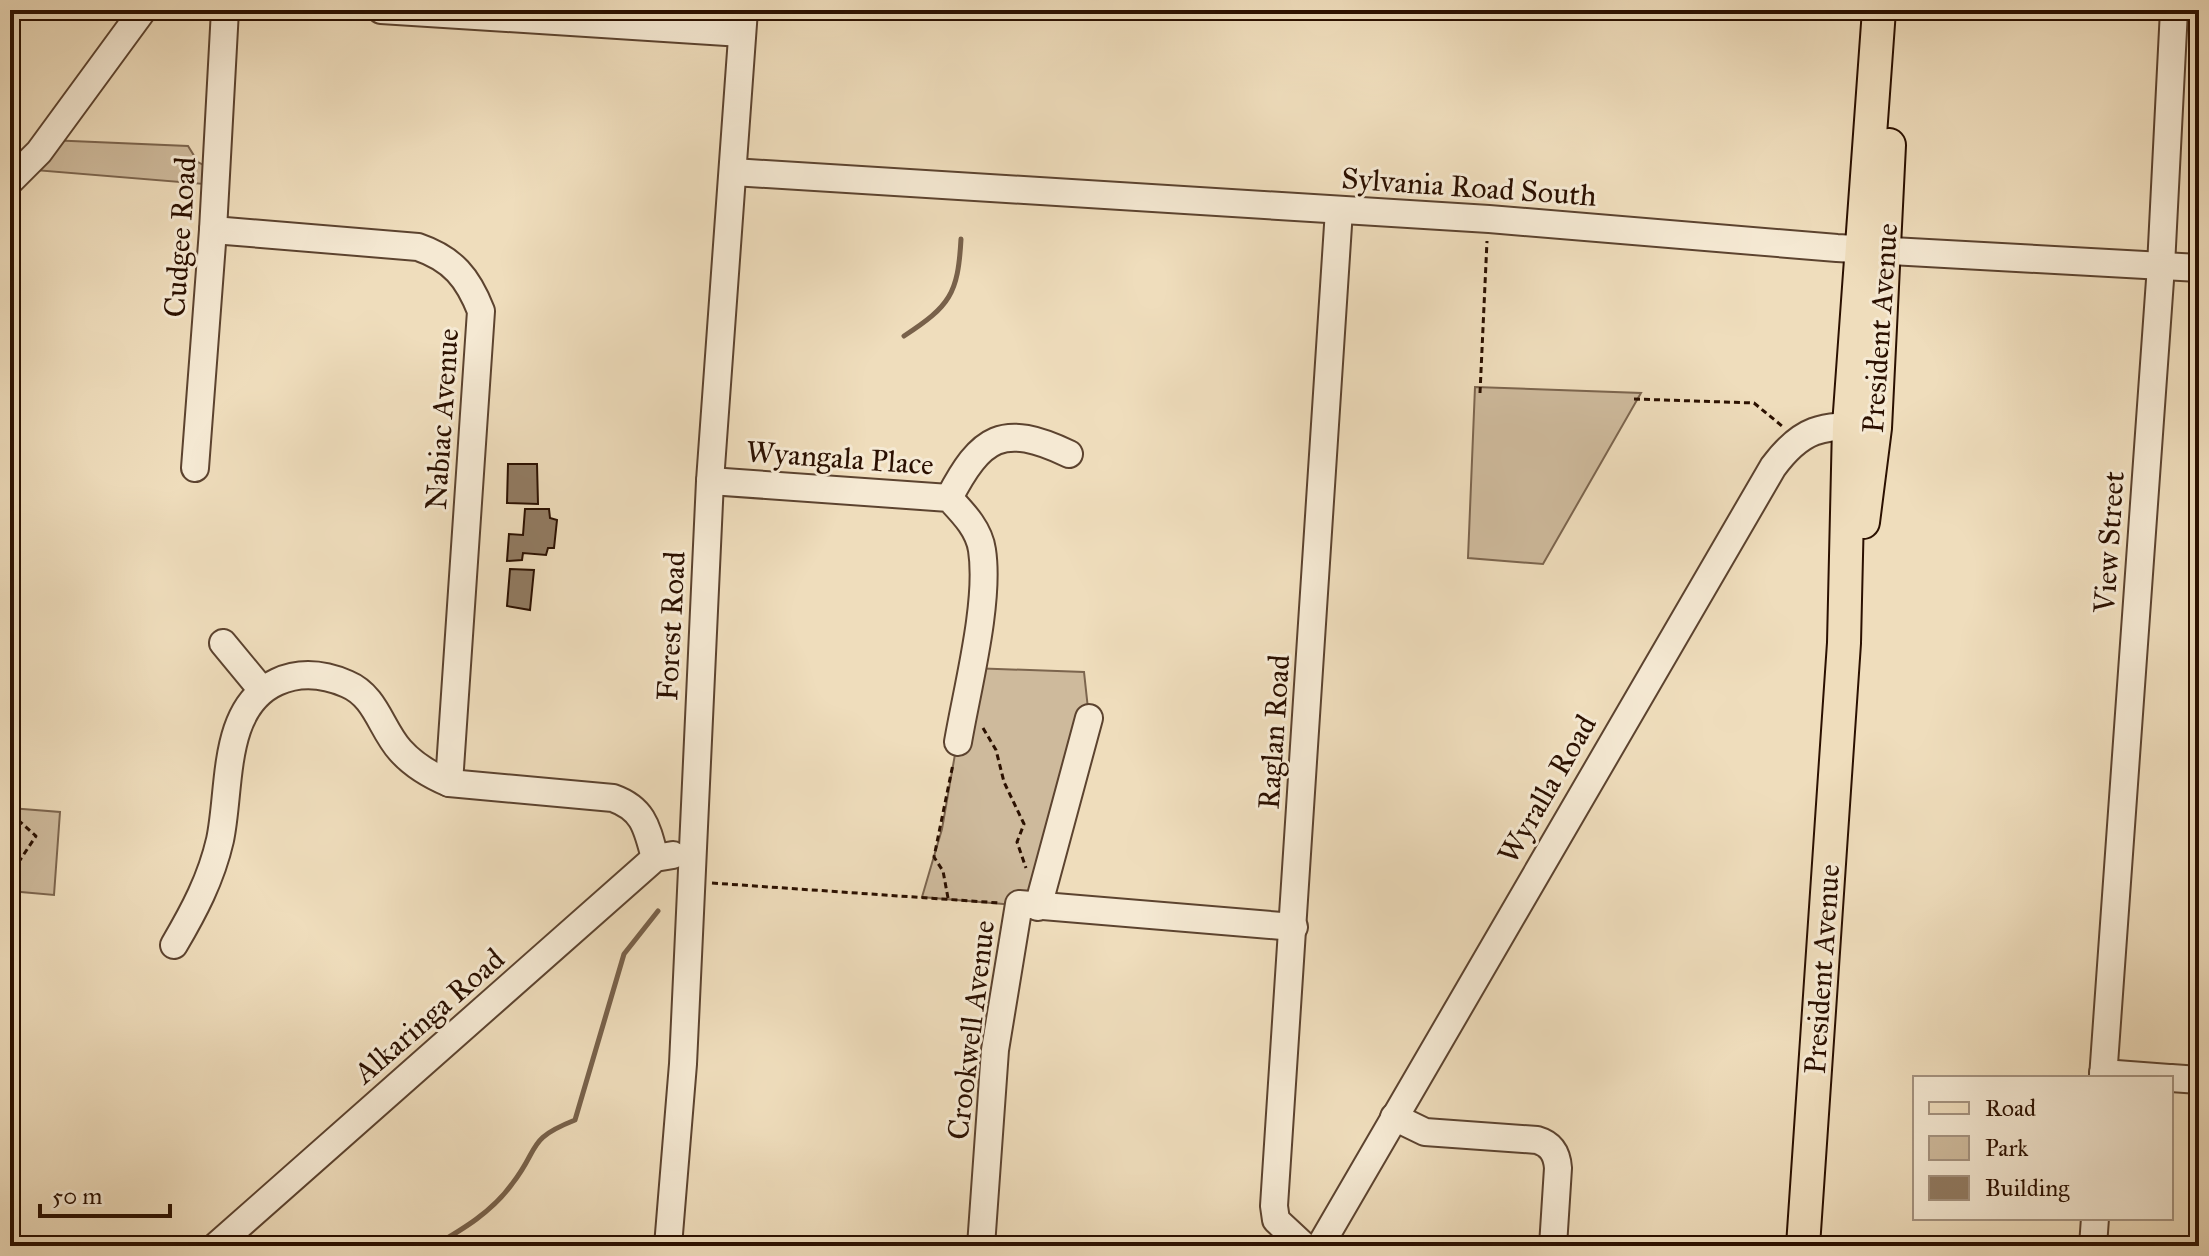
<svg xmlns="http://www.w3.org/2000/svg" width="2209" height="1256" viewBox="0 0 2209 1256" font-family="'IM FELL Great Primer',serif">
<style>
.green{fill:#ceba9c;stroke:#7c654e;stroke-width:2}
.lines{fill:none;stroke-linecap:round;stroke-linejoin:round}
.stream{stroke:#78614a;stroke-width:5}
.building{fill:#917b62;stroke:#2b1000;stroke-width:2}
.minor-casing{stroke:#5c432f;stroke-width:30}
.major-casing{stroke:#2b1000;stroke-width:36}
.path{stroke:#2b1000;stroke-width:3;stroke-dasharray:6 4;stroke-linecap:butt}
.minor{stroke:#f5e9d3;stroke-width:26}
.major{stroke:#efddbc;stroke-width:32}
.labels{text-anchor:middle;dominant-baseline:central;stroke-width:6;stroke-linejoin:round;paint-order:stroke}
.street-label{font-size:30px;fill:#2b1000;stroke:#f5e9d3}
</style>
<rect width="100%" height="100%" fill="#efddbc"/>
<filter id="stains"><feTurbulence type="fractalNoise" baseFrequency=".0025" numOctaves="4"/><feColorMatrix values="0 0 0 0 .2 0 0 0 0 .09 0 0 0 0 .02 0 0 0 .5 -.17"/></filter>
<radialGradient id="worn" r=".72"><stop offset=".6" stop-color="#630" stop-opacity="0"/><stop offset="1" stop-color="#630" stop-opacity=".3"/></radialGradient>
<!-- green -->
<g class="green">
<path d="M48 140 188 146 198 162 216 172V185L22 169Z"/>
<path d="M1475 387 1641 393 1543 564 1468 558Z"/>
<path d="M970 668 1084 672 1089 718 1038 907 922 897 942 829Z"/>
<path d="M10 808 60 812 54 895 10 891Z"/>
</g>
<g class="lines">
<!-- stream -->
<g class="stream">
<path d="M904 336C950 306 958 294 961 239"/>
<path d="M434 1246C463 1229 492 1212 512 1184 541 1147 525 1140 575 1120L624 954 658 911"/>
</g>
</g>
<!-- building -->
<g class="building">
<path d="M508 464H537L538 504 507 503Z"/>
<path d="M525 509H549L550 518 557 520 554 548H548L546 555 523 553 522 560 507 561 509 534 523 535Z"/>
<path d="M510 569 534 570 530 610 507 606Z"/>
</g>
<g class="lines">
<!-- minor casing -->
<g class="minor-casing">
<g id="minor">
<path d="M381 10 742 33"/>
<path d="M733 172 1489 219 1837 248 2199 268"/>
<path d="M10 181 39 152 143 10"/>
<path d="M213 230 418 247C453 259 468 278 481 311L449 783"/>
<path d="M195 468 213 230 225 10"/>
<path d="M710 481 949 498C963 513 979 529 982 550 990 602 967 689 958 742"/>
<path d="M949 498C981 437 1002 422 1069 454"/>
<path d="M223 643 261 689"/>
<path d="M1038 907 1089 718"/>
<path d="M174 945C194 911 211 879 220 840 231 789 221 707 277 682 301 671 324 674 347 684 376 696 381 729 400 750 414 766 430 775 449 783L613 798C644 809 647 828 655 858"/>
<path d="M2103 1073 2169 1078"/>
<path d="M2103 1078 2161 266 2174 10"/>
<path d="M2171 1078 2199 1080"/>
<path d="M1394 1117 1425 1132 1537 1140C1551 1144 1557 1154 1558 1168L1553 1246"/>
<path d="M216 1246 655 858 673 855"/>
<path d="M668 1246 683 1064 710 481 744 10"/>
<path d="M981 1246 995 1050 1019 904 1294 927"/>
<path d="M1304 1246 1276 1220 1274 1206 1339 210"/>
<path d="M1320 1246 1773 467C1801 429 1822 424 1869 427"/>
<path d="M2093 1246 2095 1218"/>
</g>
</g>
<!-- major casing -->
<g class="major-casing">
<g id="major">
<path d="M1863 522 1875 428 1889 145"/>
<path d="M1803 1246 1844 643 1849 426 1879 10"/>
</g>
</g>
<!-- path -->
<g class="path">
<path d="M1480 393 1487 241"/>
<path d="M1634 399 1754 403 1782 426"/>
<path d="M983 728 996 750 1004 782 1024 824 1017 842 1026 868"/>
<path d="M10 826 18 820 36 836 18 863 10 865"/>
<path d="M712 883 1000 903"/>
<path d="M948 898 943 871 934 857 953 764"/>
</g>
<!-- minor -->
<use href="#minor" class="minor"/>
<!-- major -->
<use href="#major" class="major"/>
</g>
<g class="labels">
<!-- street labels -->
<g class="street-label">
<text transform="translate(1469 187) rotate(4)">Sylvania Road South</text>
<text transform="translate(180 237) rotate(-86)">Cudgee Road</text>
<text transform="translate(1880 328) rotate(-86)">President Avenue</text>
<text transform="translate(442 419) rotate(-86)">Nabiac Avenue</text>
<text transform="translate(840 458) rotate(4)">Wyangala Place</text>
<text transform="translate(2109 542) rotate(-86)">View Street</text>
<text transform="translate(671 626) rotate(-87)">Forest Road</text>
<text transform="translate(1274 732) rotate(-86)">Raglan Road</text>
<text transform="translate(1547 789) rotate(-60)">Wyralla Road</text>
<text transform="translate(1822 969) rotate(-86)">President Avenue</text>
<text transform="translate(429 1016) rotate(-41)">Alkaringa Road</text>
<text transform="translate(971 1030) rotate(-83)">Crookwell Avenue</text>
</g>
</g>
<!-- margin -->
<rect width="2209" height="1256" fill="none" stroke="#efddbc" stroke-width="40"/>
<rect x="12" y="12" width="2185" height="1232" fill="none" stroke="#2b1000" stroke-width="4"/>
<rect x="20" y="20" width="2169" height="1216" fill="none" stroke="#2b1000" stroke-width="2"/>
<!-- legend -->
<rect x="1913" y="1076" width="260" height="144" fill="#f5e9d3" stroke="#a4927f" stroke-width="2"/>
<rect x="1929" y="1102" width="40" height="12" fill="#efddbc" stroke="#a4927f" stroke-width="2"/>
<text x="1985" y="1116" font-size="24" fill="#2b1000">Road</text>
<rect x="1929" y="1136" width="40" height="24" fill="#ceba9c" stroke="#a4927f" stroke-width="2"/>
<text x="1985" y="1156" font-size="24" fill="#2b1000">Park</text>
<rect x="1929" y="1176" width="40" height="24" fill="#917b62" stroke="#a4927f" stroke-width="2"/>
<text x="1985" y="1196" font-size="24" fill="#2b1000">Building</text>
<!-- scale -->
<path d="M40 1204v12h130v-12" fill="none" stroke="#2b1000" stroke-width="4"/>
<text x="52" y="1204" font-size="24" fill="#2b1000" stroke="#f5e9d3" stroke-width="6" paint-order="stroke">50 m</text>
<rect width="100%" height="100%" filter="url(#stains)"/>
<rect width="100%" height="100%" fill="url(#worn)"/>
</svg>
